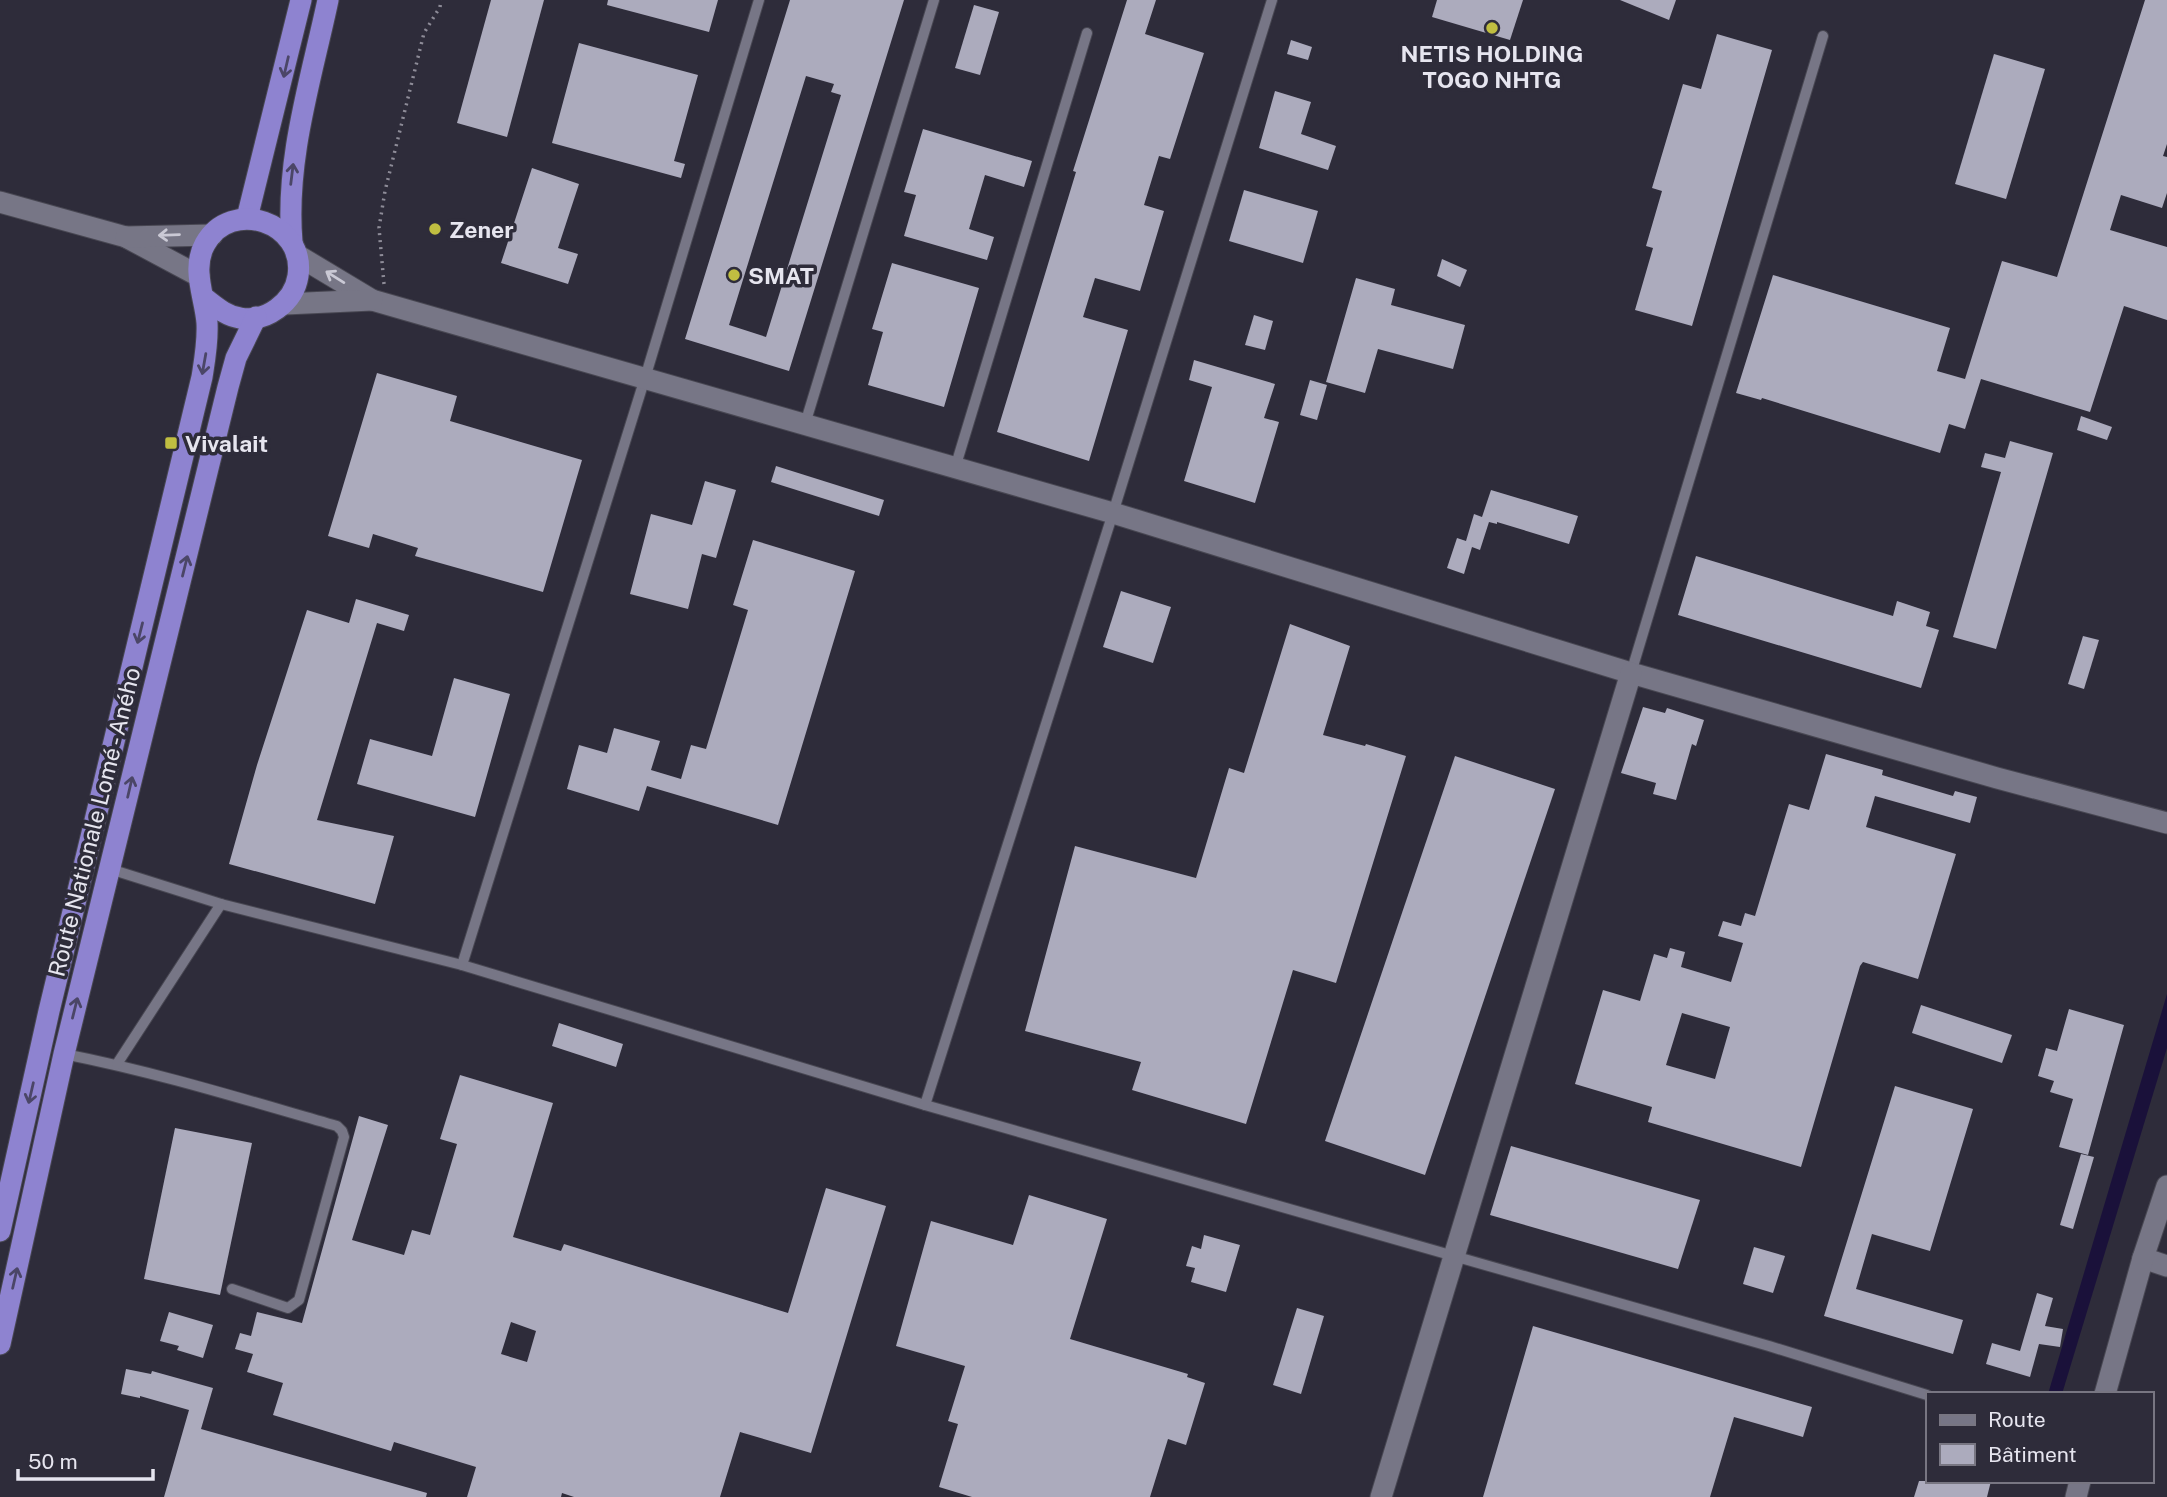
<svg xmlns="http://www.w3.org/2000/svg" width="2167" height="1497" viewBox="0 0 2167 1497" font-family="'Public Sans',sans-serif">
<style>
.water{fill:#1a113a}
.building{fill:#acabbd;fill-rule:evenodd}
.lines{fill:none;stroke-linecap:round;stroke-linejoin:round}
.service-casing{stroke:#484752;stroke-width:12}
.minor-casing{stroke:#484752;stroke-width:23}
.trunk-casing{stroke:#484752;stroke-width:23}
.path{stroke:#8e8c98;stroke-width:3.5;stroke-dasharray:2 5;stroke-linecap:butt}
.service{stroke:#777686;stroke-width:10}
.minor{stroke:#777686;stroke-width:21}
.trunk{stroke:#8e83d0;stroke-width:21}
.oneway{stroke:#4b4667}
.oneway2{stroke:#cac9d5}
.poi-dot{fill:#c0be41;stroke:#2e2c3a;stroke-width:2.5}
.labels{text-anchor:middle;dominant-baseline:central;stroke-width:7;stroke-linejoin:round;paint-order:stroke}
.poi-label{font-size:23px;font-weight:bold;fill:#e6e5ef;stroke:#2e2c3a;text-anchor:start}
.street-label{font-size:23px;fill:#e6e5ef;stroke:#2e2c3a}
</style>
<rect width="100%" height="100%" fill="#2e2c3a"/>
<!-- water -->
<path class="water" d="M2167 994V1048L2062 1394H2048Z"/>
<!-- building -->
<g class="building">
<path d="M491 0H544L507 137 457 123Z"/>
<path d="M608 0H718L709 32 607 5Z"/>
<path d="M790 0H904L789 371 685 339ZM806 76 834 84 831 92 841 95 766 337 729 325Z"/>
<path d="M1127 0H1156L1145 34 1204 53 1170 159 1159 156 1144 205 1164 211 1140 291 1095 278 1083 317 1128 330 1089 461 997 432 1076 172 1073 171Z"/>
<path d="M1437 0H1523L1510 40 1432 17Z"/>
<path d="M1620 0H1676L1669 20Z"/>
<path d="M2145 0H2167V144L2163 156 2167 157V193L2162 208 2121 195 2110 230 2167 247V320L2124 306 2090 412 1981 379 1965 429 1949 424 1940 453 1762 398 1761 400 1736 393 1773 275 1950 328 1937 371 1965 379 2002 261 2057 277Z"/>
<path d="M974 5 999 12 980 75 955 68Z"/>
<path d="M1717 34 1772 50 1692 326 1635 310 1653 248 1646 246 1662 191 1652 188 1683 84 1701 89Z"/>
<path d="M1291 40 1312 47 1308 60 1287 54Z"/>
<path d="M579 43 698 75 674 161 685 164 681 178 552 143Z"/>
<path d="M1994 54 2045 69 2006 199 1955 184Z"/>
<path d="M1275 91 1311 102 1301 134 1336 146 1328 170 1259 148Z"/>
<path d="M923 129 1032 161 1024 187 985 175 969 229 994 237 987 260 904 236 916 195 904 192Z"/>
<path d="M532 168 579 184 558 248 578 254 568 284 501 263Z"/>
<path d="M1244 190 1318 211 1303 263 1229 241Z"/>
<path d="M1442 259 1467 270 1460 287 1437 276Z"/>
<path d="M892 263 979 288 944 407 868 385 883 332 872 329Z"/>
<path d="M1356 278 1395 289 1391 305 1465 325 1453 369 1378 349 1365 393 1326 382Z"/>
<path d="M1254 315 1273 321 1265 350 1245 345Z"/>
<path d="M1194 360 1275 384 1264 418 1279 422 1255 503 1184 481 1212 387 1189 380Z"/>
<path d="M377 373 457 396 450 421 582 460 543 592 415 556 418 548 373 534 369 548 328 536Z"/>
<path d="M1310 380 1327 385 1317 420 1300 415Z"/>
<path d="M2081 416 2112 427 2107 440 2077 430Z"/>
<path d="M2010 441 2053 453 1996 649 1953 637 2001 472 1981 467 1985 453 2005 458Z"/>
<path d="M776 466 884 500 879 516 771 482Z"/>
<path d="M705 481 736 490 716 558 702 554 688 609 630 594 651 514 692 525Z"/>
<path d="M1491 490 1578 516 1569 544 1497 522V524L1489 522 1480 550 1472 547 1464 574 1447 568 1457 538 1466 541 1474 514 1482 517Z"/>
<path d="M753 540 855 571 778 825 647 786 639 811 567 789 579 745 607 753 614 728 660 741 651 770 681 779 691 745 706 749 748 610 733 605Z"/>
<path d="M1696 556 1893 616 1897 601 1930 612 1926 626 1939 630 1921 688 1678 615Z"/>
<path d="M1121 591 1171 607 1153 663 1103 647Z"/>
<path d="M356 599 409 615 404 631 377 623 317 820 394 836 375 904 229 864 257 765 307 610 349 623Z"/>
<path d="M1290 624 1350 646 1323 735 1365 746 1366 744 1406 756 1336 983 1293 970 1246 1124 1132 1090 1141 1062 1025 1031 1075 846 1196 878 1229 768 1244 773Z"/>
<path d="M2083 636 2099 640 2084 689 2068 684Z"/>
<path d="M454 678 510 694 475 817 357 784 370 739 432 756Z"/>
<path d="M1643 707 1665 713 1667 708 1704 720 1696 746 1692 744 1676 800 1653 794 1656 783 1621 773Z"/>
<path d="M1826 754 1883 770 1882 775 1953 796 1955 791 1977 797 1970 823 1875 796 1866 827 1956 854 1918 979 1863 962 1860 966 1801 1167 1648 1122 1652 1107 1575 1084 1603 990 1640 1001 1654 954 1667 958 1670 948 1685 952 1681 967 1731 982 1743 943 1718 936 1723 921 1741 926 1745 913 1755 916 1789 804 1809 810ZM1682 1013 1730 1027 1715 1079 1666 1065Z"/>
<path d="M1455 756 1555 789 1425 1175 1325 1141Z"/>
<path d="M1921 1005 2012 1035 2002 1063 1912 1033Z"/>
<path d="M2069 1009 2124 1025 2088 1155 2059 1147 2073 1099 2050 1092 2054 1081 2038 1076 2046 1048 2057 1051Z"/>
<path d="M559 1023 623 1044 616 1067 552 1046Z"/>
<path d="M460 1075 553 1103 513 1237 561 1251 564 1244 788 1313 826 1188 886 1206 811 1453 740 1432 720 1497H574L562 1493 561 1497H467L476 1467 394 1442 391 1451 273 1415 283 1383 247 1372 253 1354 235 1349 240 1333 251 1336 257 1312 302 1323 359 1116 388 1125 352 1240 404 1255 412 1230 430 1235 457 1144 440 1139ZM511 1322 536 1331 527 1362 501 1354Z"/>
<path d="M1895 1086 1973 1109 1930 1251 1872 1234 1856 1289 1963 1320 1953 1354 1824 1316Z"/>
<path d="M175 1128 252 1143 220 1295 144 1279Z"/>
<path d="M1511 1146 1700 1200 1678 1269 1490 1215Z"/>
<path d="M2081 1154 2094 1157 2073 1229 2060 1225Z"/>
<path d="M1029 1195 1107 1219 1070 1339 1188 1374 1187 1377 1205 1383 1186 1445 1168 1439 1150 1497H972L939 1487 958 1424 948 1421 965 1366 896 1346 931 1221 1013 1245Z"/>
<path d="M1204 1235 1240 1245 1226 1292 1191 1282 1195 1268 1186 1266 1192 1246 1201 1249Z"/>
<path d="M1754 1247 1785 1256 1773 1293 1743 1284Z"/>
<path d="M2037 1293 2053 1298 2045 1326 2063 1329 2060 1347 2039 1344 2030 1377 1986 1364 1992 1343 2020 1351Z"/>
<path d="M1297 1308 1324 1316 1301 1394 1273 1385Z"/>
<path d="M169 1312 213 1325 203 1358 177 1350 179 1346 160 1341Z"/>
<path d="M1533 1326 1812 1407 1803 1437 1734 1417 1710 1497H1483Z"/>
<path d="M126 1369 151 1374 152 1371 213 1388 201 1429 427 1493 426 1497H164L189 1410 140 1396V1398L121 1394Z"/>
<path d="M1919 1481H1991L1987 1497H1914Z"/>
</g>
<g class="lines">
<!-- service casing -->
<g class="service-casing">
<g id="service">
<path d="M805 424 934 0"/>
<path d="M955 468 1087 33"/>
<path d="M1631 673 1823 36"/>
<path d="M110 869 221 904 462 965 925 1105 1769 1346 1927 1395"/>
<path d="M462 965 645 378 759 0"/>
<path d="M64 1054C156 1072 246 1100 337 1126L342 1131 344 1137 299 1300 288 1308 232 1289"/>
<path d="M117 1064 221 904"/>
<path d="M925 1105 1113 513 1272 0"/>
</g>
</g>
<!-- minor casing -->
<g class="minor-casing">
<g id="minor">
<path d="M0 202 126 237 199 276"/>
<path d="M126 237 212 235"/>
<path d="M297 255 372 300 1113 513 1631 673 1997 778 2167 823"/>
<path d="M285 304 372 300"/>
<path d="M2143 1258 2167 1266"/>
<path d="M2105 1394 2143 1258 2167 1186"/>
<path d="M1381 1497 1631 673"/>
<path d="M2076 1497 2080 1481"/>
</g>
</g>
<!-- trunk casing -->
<g class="trunk-casing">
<g id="trunk">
<path d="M247 218 301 0"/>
<path d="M292 242C285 160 311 80 328 0"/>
<path d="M0 1231 49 1011 202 377C205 358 208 342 207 323 205 297 191 269 205 244 231 197 306 222 298 276 294 302 266 323 240 318 225 316 214 305 203 297"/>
<path d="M0 1344 64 1054 228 387 236 358 256 317"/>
</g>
</g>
<!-- path -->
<path class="path" d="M384 284 379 228 385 191 424 33 440 7 441 0"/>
<!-- service -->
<use href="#service" class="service"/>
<!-- minor -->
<use href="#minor" class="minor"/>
<!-- trunk -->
<use href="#trunk" class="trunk"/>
</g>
<!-- one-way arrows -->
<defs><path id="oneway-shaft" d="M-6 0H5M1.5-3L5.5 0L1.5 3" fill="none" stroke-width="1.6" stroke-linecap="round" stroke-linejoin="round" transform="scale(1.75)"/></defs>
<g class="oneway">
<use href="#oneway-shaft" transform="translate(286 67) rotate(103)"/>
<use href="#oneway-shaft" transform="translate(292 174) rotate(-83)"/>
<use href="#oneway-shaft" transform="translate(204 364) rotate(100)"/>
<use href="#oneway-shaft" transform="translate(185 566) rotate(-76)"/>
<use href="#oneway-shaft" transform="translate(140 633) rotate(104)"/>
<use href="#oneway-shaft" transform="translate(130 787) rotate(-77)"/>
<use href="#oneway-shaft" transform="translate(75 1008) rotate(-76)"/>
<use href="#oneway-shaft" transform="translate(31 1093) rotate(103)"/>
<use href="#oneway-shaft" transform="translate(15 1278) rotate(-77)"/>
</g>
<g class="oneway2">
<use href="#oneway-shaft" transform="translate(169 235) rotate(178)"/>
<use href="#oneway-shaft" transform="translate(335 277) rotate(-148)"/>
</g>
<!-- markers -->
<g class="poi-dot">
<circle cx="1492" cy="28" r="7"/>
<circle cx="435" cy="229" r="7"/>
<circle cx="734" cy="275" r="7"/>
<rect x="164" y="436" width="14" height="14" rx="3.5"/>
</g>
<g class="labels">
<!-- poi labels -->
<g class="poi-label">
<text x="1492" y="53" text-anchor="middle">NETIS HOLDING<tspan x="1492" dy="26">TOGO NHTG</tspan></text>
<text x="449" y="229">Zener</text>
<text x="748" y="275">SMAT</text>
<text x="185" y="443">Vivalait</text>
</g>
<!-- street labels -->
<g class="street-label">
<text transform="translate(94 822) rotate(-76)">Route Nationale Lomé - Aného</text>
</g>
</g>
<!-- legend -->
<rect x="1926" y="1392" width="228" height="91" fill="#2e2c3a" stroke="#787682" stroke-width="2"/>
<rect x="1940" y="1415" width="35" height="10" fill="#777686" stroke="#787682" stroke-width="2"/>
<text x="1988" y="1427" font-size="21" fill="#e6e5ef">Route</text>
<rect x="1940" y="1444" width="35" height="21" fill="#acabbd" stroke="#787682" stroke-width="2"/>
<text x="1988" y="1462" font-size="21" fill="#e6e5ef">Bâtiment</text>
<!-- scale -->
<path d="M18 1469v10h135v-10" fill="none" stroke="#e6e5ef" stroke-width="3.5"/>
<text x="28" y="1469" font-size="21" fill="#e6e5ef" stroke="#2e2c3a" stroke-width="5" paint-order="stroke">50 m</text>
</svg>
